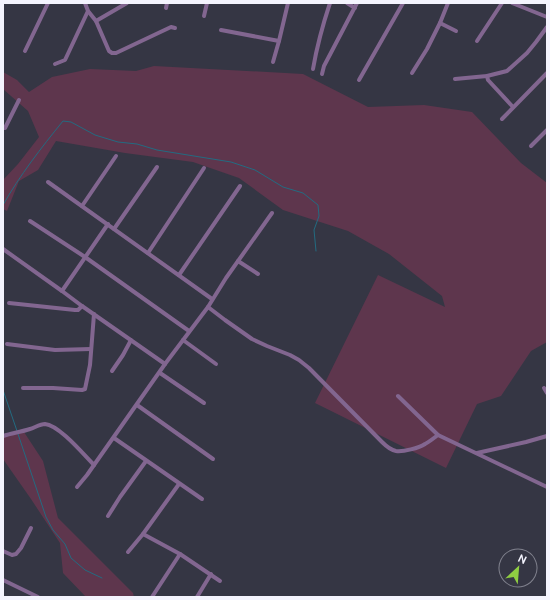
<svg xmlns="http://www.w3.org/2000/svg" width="550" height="600" viewBox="0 0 550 600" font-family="Ubuntu,sans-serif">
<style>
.green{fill:#5e364d}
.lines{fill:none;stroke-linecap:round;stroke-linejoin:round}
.stream{stroke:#236b81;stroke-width:1}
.minor{stroke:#826690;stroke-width:4}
</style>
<rect width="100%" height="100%" fill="#353644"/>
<!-- green -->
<g class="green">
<path d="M154 66 303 74 368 107 424 105 472 112 521 163 547 183V342L531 351 501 396 477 404 446 468 315 403 378 275 445 307 442 296 389 254 348 231 283 210 239 178 193 162 125 153 56 141 38 170 19 181 7 211 3 209V180L18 164 39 137 28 111 3 89V72L17 80 29 92 52 77 90 69 136 71Z"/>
<path d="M22 429 43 461 58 518 133 593 134 597H86L63 573 60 543 31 499 3 459V437Z"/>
</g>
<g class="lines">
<!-- stream -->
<g class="stream">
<path d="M3 205C20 175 41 148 63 121L71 122 95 135 118 142 137 144 157 150 231 162 255 170 283 187 303 193 318 205 319 216 314 230 316 251"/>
<path d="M3 390 17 431"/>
<path d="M18 434 46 517 53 530 65 544 71 558 85 570 102 578"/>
</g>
<!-- minor -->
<g class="minor">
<path d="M85 3 88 11 96 21 109 51 112 53H116L171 27 175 28"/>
<path d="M347 3 355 8"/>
<path d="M512 3 547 17"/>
<path d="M166 8 167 3"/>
<path d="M204 16 207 3"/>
<path d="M96 21 127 3"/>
<path d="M440 23 456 31"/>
<path d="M221 30 279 41"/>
<path d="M477 41 502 3"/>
<path d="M25 51 48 3"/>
<path d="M273 62 279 41 288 3"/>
<path d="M55 64 65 60 88 11"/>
<path d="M313 69C317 46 323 24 330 3"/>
<path d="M412 73 427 49 440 23 448 3"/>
<path d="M322 74 324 66 357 3"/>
<path d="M487 76 488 80 513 107"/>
<path d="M455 79 487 76 507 71 527 53 536 42 547 27"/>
<path d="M359 80 403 3"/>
<path d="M502 119 547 73"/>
<path d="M3 128H5L19 100"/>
<path d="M531 146 547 130"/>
<path d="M48 182 212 299"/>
<path d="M82 206 116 156"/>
<path d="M30 221 85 257 189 331"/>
<path d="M114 229 157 167"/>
<path d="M3 249 62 291 82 306 165 364"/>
<path d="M148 253 204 168"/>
<path d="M238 261 258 274"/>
<path d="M179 275 240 186"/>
<path d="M62 291 108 224"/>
<path d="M9 303 75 310H78L82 306"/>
<path d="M208 307 225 320 252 339 267 346 290 355 299 360 309 368 382 442C386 446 390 450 396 451 403 452 419 448 425 444 429 442 434 438 438 435"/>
<path d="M183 340 216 364"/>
<path d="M7 344 55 350 91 349"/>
<path d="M112 371 123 355 131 340"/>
<path d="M160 373 204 403"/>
<path d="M23 388H53L82 390 85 389 90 365 94 314"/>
<path d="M544 388 547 393"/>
<path d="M398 396 438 435 547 487"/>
<path d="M137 405 213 459"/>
<path d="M3 436C12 433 21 432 30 429 34 428 40 424 45 424 59 425 84 455 94 465L165 364 208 307 226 278 272 213"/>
<path d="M114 438 202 499"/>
<path d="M477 453 526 442 547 436"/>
<path d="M77 487 87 475 94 465"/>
<path d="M108 516 120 497 146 461"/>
<path d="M143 534 180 554 220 581"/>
<path d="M3 551 12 555 16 554 21 548 31 528"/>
<path d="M128 552 143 534 179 484"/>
<path d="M3 580 38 597"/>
<path d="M152 597 180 554"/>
<path d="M197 597 211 574"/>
</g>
</g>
<!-- border -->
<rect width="550" height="600" fill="none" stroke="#f4f4fe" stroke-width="8"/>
<!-- north arrow -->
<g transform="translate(518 568) rotate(26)"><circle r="19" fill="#353644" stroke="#81828e"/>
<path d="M0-3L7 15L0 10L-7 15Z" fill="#8fcd42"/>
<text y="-6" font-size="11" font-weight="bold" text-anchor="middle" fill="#f4f4fe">N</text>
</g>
</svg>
